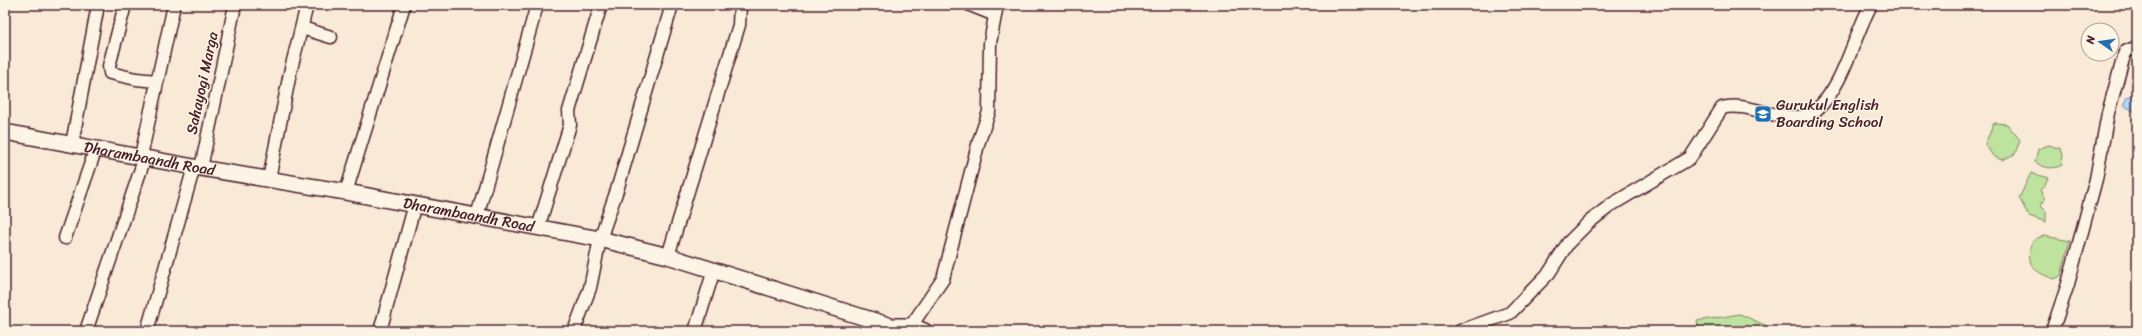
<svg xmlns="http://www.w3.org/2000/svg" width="2142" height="336" viewBox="0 0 2142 336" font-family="Sriracha,sans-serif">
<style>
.green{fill:#bde39e;stroke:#848164}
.water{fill:#add6f8;stroke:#858da6}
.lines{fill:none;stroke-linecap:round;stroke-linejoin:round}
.minor-casing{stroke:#4a1f2b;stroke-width:15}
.major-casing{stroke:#4a1f2b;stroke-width:18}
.minor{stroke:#fcf5e5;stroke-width:12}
.major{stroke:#fcf5e5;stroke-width:15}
.labels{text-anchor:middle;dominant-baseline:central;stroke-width:3;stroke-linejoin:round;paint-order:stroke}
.street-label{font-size:15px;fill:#4a1f2b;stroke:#fcf5e5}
.poi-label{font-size:15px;fill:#4a1f2b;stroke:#fcf5e5;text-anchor:start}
</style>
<rect width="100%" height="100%" fill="#f9e9d7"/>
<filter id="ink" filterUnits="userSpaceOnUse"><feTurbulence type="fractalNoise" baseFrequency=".025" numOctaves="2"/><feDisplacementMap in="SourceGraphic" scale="8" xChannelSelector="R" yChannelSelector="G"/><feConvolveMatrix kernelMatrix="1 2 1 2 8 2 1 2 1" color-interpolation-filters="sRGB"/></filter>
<g filter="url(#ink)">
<!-- green -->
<g class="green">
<path d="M1994 123 2007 124 2020 140 2015 154 2002 160 1993 156 1985 144Z"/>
<path d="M2049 145 2061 149 2063 155 2062 165C2053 170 2044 168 2035 162L2038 149Z"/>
<path d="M2031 173 2048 178 2045 186 2040 190 2045 199 2041 206 2046 211V222L2029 216 2019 198Z"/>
<path d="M2044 236 2070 241 2061 276 2054 279C2038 273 2027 268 2030 249 2031 240 2036 238 2044 236Z"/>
<path d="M1740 314 1767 326 1772 331H1699L1697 321Z"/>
</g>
<!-- water -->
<path class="water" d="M2137 94V113L2123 105 2127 97Z"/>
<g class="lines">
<!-- minor casing -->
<g class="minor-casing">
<g id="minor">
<path d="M125 5 109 66 110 73 136 79 157 81"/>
<path d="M970 5 995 15"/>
<path d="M302 28 331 37"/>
<path d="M72 144 98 5"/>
<path d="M141 156 174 5"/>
<path d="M201 168 235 5"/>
<path d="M269 179 290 73 307 5"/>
<path d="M346 192 404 5"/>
<path d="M477 216 537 5"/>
<path d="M538 228 570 125 569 111 601 5"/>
<path d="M65 238 96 148"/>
<path d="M668 256 739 25 740 5"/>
<path d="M911 326 943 279 979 141 989 112 990 43 997 5"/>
<path d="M86 331 145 157"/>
<path d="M147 331 194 167"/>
<path d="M380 331 415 204"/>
<path d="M574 331 590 288 600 239 617 190 672 5"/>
<path d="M695 331 714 270"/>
<path d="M1460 331 1510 313 1549 273 1568 243 1588 223 1611 205 1690 158 1722 108C1744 102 1767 116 1791 117 1799 118 1810 116 1816 110 1844 86 1853 37 1871 5"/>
<path d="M2052 331 2068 284 2096 179 2108 113 2125 52 2137 47"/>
</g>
</g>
<!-- major casing -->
<g class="major-casing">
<g id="major">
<path id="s1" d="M5 132 194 167 346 192 600 239 668 256 891 326H911L924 331"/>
</g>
</g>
<!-- minor -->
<use href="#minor" class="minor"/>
<!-- major -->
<use href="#major" class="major"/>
</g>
</g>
<!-- icons -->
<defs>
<g id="school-square" transform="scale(0.9)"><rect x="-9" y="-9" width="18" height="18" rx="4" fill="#1f6fb2" stroke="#fcf5e5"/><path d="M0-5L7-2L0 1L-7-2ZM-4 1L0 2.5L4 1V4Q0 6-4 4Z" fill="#fff"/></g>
</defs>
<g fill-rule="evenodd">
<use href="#school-square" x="1763" y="114"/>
</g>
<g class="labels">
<!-- street labels -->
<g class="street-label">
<text transform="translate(202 83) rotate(-78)">Sahayogi Marga</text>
<text stroke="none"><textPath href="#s1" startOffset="147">Dharambaandh Road</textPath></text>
<text stroke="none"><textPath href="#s1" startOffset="471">Dharambaandh Road</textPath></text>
</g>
<!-- poi labels -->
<g class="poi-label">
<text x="1776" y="105">Gurukul English<tspan x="1776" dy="17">Boarding School</tspan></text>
</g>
</g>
<!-- margin -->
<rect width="2142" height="336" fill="none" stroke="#fcf5e5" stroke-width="20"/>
<rect x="10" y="10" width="2122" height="316" fill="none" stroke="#4a1f2b" stroke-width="1.5" filter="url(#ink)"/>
<!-- north arrow -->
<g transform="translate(2100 42) rotate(283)"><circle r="19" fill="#fcf5e5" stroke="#b59f9b"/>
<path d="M0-3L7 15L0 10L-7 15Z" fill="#1f6fb2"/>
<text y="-6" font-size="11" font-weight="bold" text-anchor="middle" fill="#4a1f2b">N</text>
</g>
</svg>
